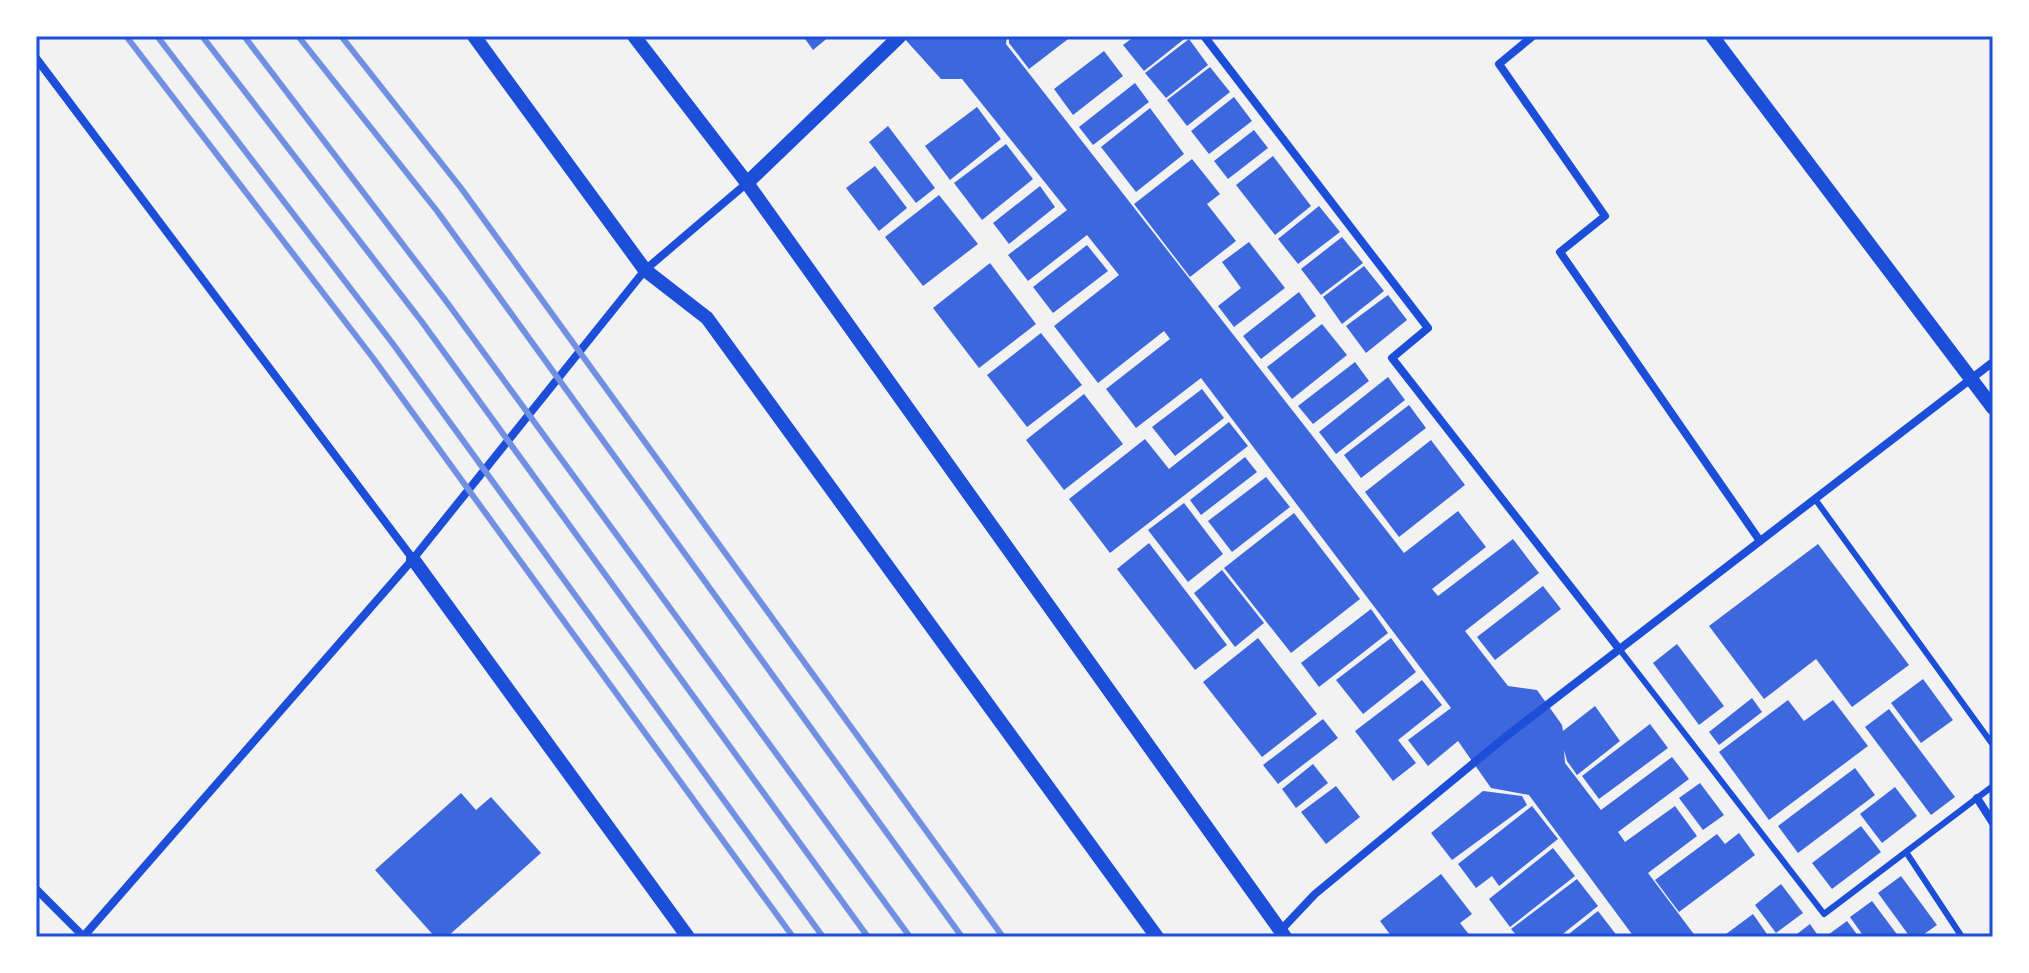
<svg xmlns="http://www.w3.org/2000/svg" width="2029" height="973" viewBox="0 0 2029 973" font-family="Raleway,sans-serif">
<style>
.building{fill:#3d67dc}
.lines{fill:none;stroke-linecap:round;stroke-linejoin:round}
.service{stroke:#1d4ed8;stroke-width:6}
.minor{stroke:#1d4ed8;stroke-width:8}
.tertiary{stroke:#1d4ed8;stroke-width:14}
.rail{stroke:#7290e2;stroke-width:6}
.neatline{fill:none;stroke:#1d4ed8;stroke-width:3}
</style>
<rect width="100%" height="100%" fill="#f2f2f2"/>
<!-- building -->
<g class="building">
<path d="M803 36H830L813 50Z"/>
<path d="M902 36H1007L1006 44 1404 553 1458 511 1486 547 1432 589 1438 596 1513 539 1539 573 1465 631 1508 686 1537 690 1562 725 1563 731 1595 706 1620 741 1577 775 1567 761 1564 750 1565 763 1601 810 1672 757 1689 779 1618 832 1625 842 1675 806 1697 836 1648 873 1696 937H1634L1529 795 1491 788 1458 741 1428 766 1408 740 1451 708 1201 378 1136 428 1106 389 1170 339 1164 331 1098 383 1054 326 1119 275 1087 235 1028 281 1008 255 1067 210 962 79H941Z"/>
<path d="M1009 36H1072L1029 69 1009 43Z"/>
<path d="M1135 36H1188L1144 71 1123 45Z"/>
<path d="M1189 39 1208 65 1166 98 1145 73Z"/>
<path d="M1104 51 1123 76 1073 115 1054 89Z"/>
<path d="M1210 67 1230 92 1187 126 1167 100Z"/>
<path d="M1135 83 1149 102 1093 145 1079 127Z"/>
<path d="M1234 97 1252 121 1209 154 1191 131Z"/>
<path d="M977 107 1001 139 950 180 925 146Z"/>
<path d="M1150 108 1184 154 1136 192 1101 147Z"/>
<path d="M888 126 935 188 916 203 869 142Z"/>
<path d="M1254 130 1268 148 1228 179 1214 161Z"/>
<path d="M1006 144 1033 179 982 220 954 183Z"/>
<path d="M1273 156 1311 206 1275 235 1236 185Z"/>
<path d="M1192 159 1220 194 1207 204 1236 241 1190 277 1134 204Z"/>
<path d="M875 166 907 208 879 231 846 188Z"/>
<path d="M1040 186 1055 207 1009 244 993 223Z"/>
<path d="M939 195 978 244 923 286 885 237Z"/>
<path d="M1319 206 1340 232 1298 264 1278 239Z"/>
<path d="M1342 237 1363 263 1321 295 1301 269Z"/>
<path d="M1249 242 1285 288 1234 327 1218 306 1241 288 1222 262Z"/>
<path d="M1087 245 1108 271 1053 313 1033 287Z"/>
<path d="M990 263 1036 324 979 368 933 308Z"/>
<path d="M1364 266 1384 291 1342 324 1323 297Z"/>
<path d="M1299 292 1316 316 1261 359 1243 336Z"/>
<path d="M1388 295 1407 320 1366 353 1346 326Z"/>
<path d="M1322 324 1347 355 1292 399 1267 367Z"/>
<path d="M1041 333 1082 385 1027 427 987 375Z"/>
<path d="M1355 362 1369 381 1313 424 1298 406Z"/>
<path d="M1388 377 1405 400 1336 454 1319 432Z"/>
<path d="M1202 389 1224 418 1175 456 1152 427Z"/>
<path d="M1084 394 1123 444 1064 490 1026 440Z"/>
<path d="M1409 405 1426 428 1361 478 1344 455Z"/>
<path d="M1229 422 1248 446 1110 553 1069 499 1145 439 1169 469Z"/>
<path d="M1431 440 1465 485 1399 537 1365 492Z"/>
<path d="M1245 457 1257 472 1201 515 1190 500Z"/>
<path d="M1266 477 1290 507 1232 552 1208 521Z"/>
<path d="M1184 503 1223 554 1188 582 1148 530Z"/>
<path d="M1294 513 1360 599 1291 653 1224 568Z"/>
<path d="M1149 543 1227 645 1195 670 1117 569Z"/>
<path d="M1818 544 1909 665 1852 707 1816 659 1764 699 1709 626Z"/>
<path d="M1222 570 1264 623 1235 647 1194 593Z"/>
<path d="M1543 586 1561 609 1495 660 1477 637Z"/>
<path d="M1371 609 1388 633 1319 687 1301 663Z"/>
<path d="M1258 638 1317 714 1262 757 1203 682Z"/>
<path d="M1391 638 1416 672 1363 714 1336 680Z"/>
<path d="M1677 644 1724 706 1699 725 1653 663Z"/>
<path d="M1923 679 1953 720 1921 743 1891 703Z"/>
<path d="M1422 680 1442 705 1398 740 1416 763 1393 781 1355 731Z"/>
<path d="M1752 698 1762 712 1719 745 1709 732Z"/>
<path d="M1788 700 1804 721 1833 700 1868 746 1769 820 1719 752Z"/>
<path d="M1889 709 1955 797 1931 815 1865 727Z"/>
<path d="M1323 719 1338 738 1278 784 1263 765Z"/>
<path d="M1650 724 1668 748 1599 799 1582 776Z"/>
<path d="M1313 764 1328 783 1296 808 1282 789Z"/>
<path d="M1855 768 1875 795 1798 853 1778 826Z"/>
<path d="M1700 783 1724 815 1703 830 1679 798Z"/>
<path d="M1336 786 1360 817 1326 844 1301 812Z"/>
<path d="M1895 787 1917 816 1882 843 1860 814Z"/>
<path d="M1483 791 1522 796 1527 805 1452 860 1431 833Z"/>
<path d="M461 793 476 810 491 797 541 853 447 937H435L375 870Z"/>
<path d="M1532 806 1558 839 1499 886 1492 876 1476 888 1458 864Z"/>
<path d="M1861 826 1881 852 1832 889 1812 863Z"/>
<path d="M1739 833 1755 855 1679 912 1655 880 1717 834 1725 844Z"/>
<path d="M1553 848 1575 876 1510 927 1489 899Z"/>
<path d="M1441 874 1472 914 1460 923 1471 937H1392L1380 921Z"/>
<path d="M1901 876 1937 925 1920 937H1910L1878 893Z"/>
<path d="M1577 879 1598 906 1559 937H1518L1511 929Z"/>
<path d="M1781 884 1803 913 1776 933 1755 905Z"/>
<path d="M1872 901 1899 937H1864L1850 917Z"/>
<path d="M1598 911 1618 937H1565Z"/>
<path d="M1753 914 1769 937H1722Z"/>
<path d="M1847 921 1859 937H1825Z"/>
<path d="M1810 924 1819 937H1793Z"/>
</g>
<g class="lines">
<!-- service -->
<g class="service">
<path d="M1815 499 1993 745"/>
<path d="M1620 650 1824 914 1993 786"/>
<path d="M1906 852 1962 937"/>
</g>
<!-- minor -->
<g class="minor">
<path d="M1204 36 1428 328 1392 358 1620 650"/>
<path d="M1533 36 1499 64 1605 216 1560 252 1760 541"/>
<path d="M36 58 413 559"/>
<path d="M1977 798 1993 823"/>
<path d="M36 889 84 937"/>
<path d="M1280 931 1315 894 1504 738 1993 362"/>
<path d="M83 937 413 559 645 270 747 183"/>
</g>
<!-- tertiary -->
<g class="tertiary">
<path d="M474 36 645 270 707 318 1157 937"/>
<path d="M634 36 747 183 1285 937"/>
<path d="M1712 36 1993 408"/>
<path d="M747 183 900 36"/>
<path d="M413 559 688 937"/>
</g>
<!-- rail -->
<g class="rail">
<path d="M126 36 373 358 793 937"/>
<path d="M157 36 393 344 823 937"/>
<path d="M202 36 422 322 868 937"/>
<path d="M244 36 446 301 910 937"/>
<path d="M298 36 437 211 962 937"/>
<path d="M341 36 461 188 1003 937"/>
</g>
</g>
<!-- border -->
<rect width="2029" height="973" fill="none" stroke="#ffffff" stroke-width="76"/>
<rect x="38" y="38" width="1953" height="897" class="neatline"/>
</svg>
